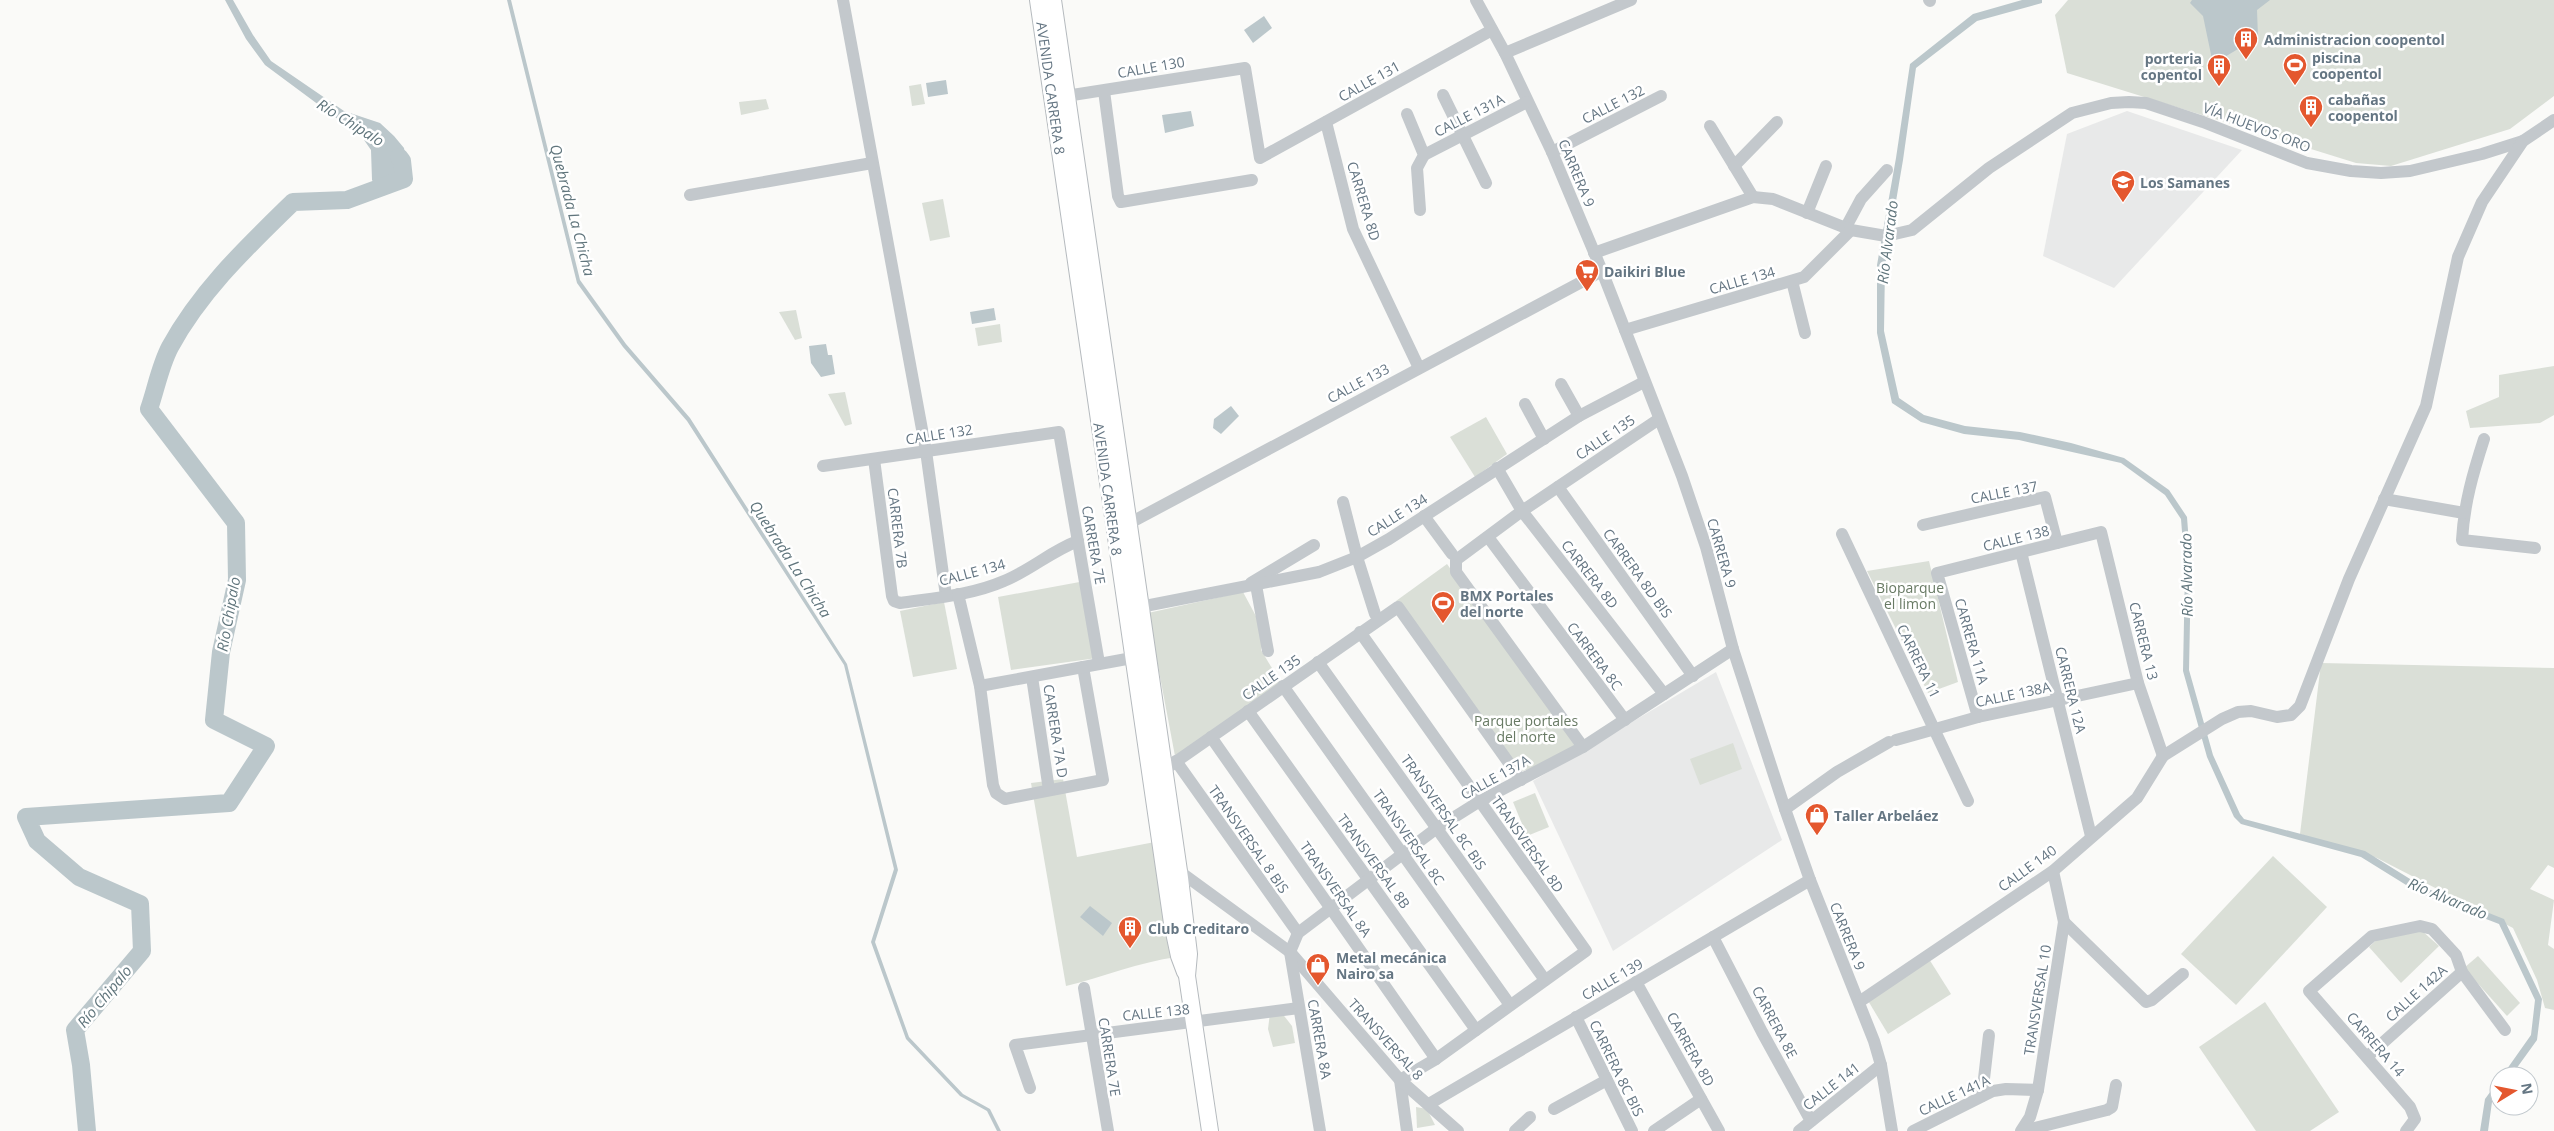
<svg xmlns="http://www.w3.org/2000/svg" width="2554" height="1131" viewBox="0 0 2554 1131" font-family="'Open Sans',sans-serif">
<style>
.built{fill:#e8e9e9}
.green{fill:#dadfd7}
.water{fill:#bbc7cb}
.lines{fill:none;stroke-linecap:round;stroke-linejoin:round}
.river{stroke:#bbc7cb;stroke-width:18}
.major-casing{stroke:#b5babe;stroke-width:18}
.minor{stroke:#c3c8cc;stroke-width:12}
.major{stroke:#fff;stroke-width:16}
.labels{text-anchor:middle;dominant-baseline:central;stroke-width:5;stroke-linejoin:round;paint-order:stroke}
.poi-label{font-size:14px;font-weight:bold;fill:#657683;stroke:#fff;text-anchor:start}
.street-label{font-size:14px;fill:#657683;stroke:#fff}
.park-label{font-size:14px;fill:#687a64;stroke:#fff}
.water-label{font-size:15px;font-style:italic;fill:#60757c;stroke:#fff}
</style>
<rect width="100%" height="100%" fill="#fafaf8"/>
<!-- built -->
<g class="built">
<path d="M2127 111 2242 150 2114 288 2043 256 2067 134Z"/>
<path d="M1716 672 1782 840 1613 951 1533 781Z"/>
</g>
<!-- green -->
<g class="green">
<path d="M2068 0H2554V96L2510 129 2391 166 2356 163 2067 73 2055 15Z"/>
<path d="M921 84 925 104 912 106 909 86Z"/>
<path d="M766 99 769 109 741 115 739 102Z"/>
<path d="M943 199 950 237 930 241 922 203Z"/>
<path d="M796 310 802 338 795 340 779 312Z"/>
<path d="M1000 324 1002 342 978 346 975 328Z"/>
<path d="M2554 366V415L2540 423 2470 428 2466 411 2499 397V375Z"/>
<path d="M845 392 852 424 845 426 828 394Z"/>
<path d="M1486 417 1507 454 1475 477 1450 437Z"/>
<path d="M1929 561 1958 682 1928 693 1867 571Z"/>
<path d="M1447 564 1580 748 1538 769 1517 771 1396 601Z"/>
<path d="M1085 581 1097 658 1011 670 998 597Z"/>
<path d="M1243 592 1265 633 1261 650 1281 683 1175 756 1148 613Z"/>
<path d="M944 602 957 669 913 677 900 611Z"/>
<path d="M2321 663 2554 668V868L2548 865 2530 889 2554 900 2548 945 2554 949V1010L2545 1008 2537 980 2513 928 2377 858 2300 834Z"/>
<path d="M1733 743 1742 769 1700 785 1690 759Z"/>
<path d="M1063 779 1077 857 1160 841 1177 957C1139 962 1103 977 1066 986L1031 783Z"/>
<path d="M1535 793 1549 827 1527 836 1513 802Z"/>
<path d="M2273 856 2327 907 2236 1005 2181 954Z"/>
<path d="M2421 930 2439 946 2401 983 2369 947 2381 936Z"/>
<path d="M2478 956 2520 1003 2507 1016 2464 968Z"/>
<path d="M1929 959 1951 994 1888 1034 1867 999Z"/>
<path d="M2265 1002 2339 1112 2310 1131H2256L2199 1047Z"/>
<path d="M1281 1012 1292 1026 1295 1043 1273 1047 1268 1029 1270 1013Z"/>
<path d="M1416 1107 1427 1109 1435 1125 1417 1128Z"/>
</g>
<!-- water -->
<g class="water">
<path d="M225 0H233L253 35 271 61 344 111 380 123 394 136 404 148 408 175 380 192 372 180 371 150 362 137 265 65 246 39Z"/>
<path d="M507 0H511L580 280 626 344 690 418 847 664 898 870 875 942 909 1037 963 1094 990 1109 1001 1131H997L987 1111 960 1096 906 1039 871 942 894 869 844 665 687 421 623 347 577 283Z"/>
<path d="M2022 0H2042V3L1977 21 1916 68 1903 160 1885 266 1884 331 1899 398 1924 415 1965 426 2020 432 2071 443 2124 458 2169 490 2187 517 2191 570 2189 670 2213 755 2240 814 2244 819 2365 851 2423 887 2504 919 2542 999 2537 1040 2511 1076H2502L2531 1035 2535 1000 2499 924 2419 893 2361 857 2241 824 2234 817 2207 757 2183 671 2185 570 2181 519 2165 495 2121 463 2019 440 1964 434 1921 422 1892 403 1877 333V265L1896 158 1910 64 1973 14Z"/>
<path d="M2192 0H2270L2257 10 2258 37 2213 64 2203 16 2190 3Z"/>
<path d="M1264 16 1272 28 1253 43 1244 30Z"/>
<path d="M946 80 948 94 928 97 926 83Z"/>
<path d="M1191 111 1194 126 1165 133 1162 115Z"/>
<path d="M994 308 996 320 972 324 970 312Z"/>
<path d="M826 344 828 355H832L835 374 821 377 811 363 809 346Z"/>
<path d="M1231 406 1239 416 1221 434 1213 428 1214 419Z"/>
<path d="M1090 906 1112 923 1103 936 1080 917Z"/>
<path d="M2499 1080V1093L2492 1102 2488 1131H2480L2485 1099Z"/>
</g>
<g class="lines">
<!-- river -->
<path class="river" d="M87 1131 81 1065 75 1030 142 951 140 904 79 877 37 841 26 817 229 803 266 746 214 720 221 652 237 580 236 523 149 409C156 389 160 366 170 347 201 290 247 247 293 202L347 200 404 179 402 161 399 157"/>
<!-- major casing -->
<g class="major-casing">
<g id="major">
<path d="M1038 0 1172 923 1179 956 1185 972"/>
<path d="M1053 0 1180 878 1189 954 1187 976 1210 1131"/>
</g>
</g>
<!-- minor -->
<g class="minor">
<path d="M843 0 926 451 946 596"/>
<path d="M1476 0 1505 53 1552 152 1602 271 1682 476 1706 547 1733 649 1785 809 1810 880 1874 1041 1881 1065 1892 1131"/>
<path d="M1929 0 1930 1"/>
<path d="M1505 53 1631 0"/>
<path d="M1104 91 1118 196 1121 202 1252 180"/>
<path d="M1443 95 1486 183"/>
<path d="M1066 96 1245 68 1260 158 1492 30"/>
<path d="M1407 114 1424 155 1417 168 1420 210"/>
<path d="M1326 122 1353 229 1419 368"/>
<path d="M1710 126 1753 197"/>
<path d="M1552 152 1661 96"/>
<path d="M1424 155 1527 102"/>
<path d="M1734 166 1777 122"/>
<path d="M690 195 872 163"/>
<path d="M1807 213 1826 166"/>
<path d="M1846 227 1861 199 1887 170"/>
<path d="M1594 253 1753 197 1773 199 1851 230 1886 236 1912 230 1989 168 2072 113 2111 103 2129 102 2146 103 2203 122 2307 163 2351 171 2381 173 2410 171 2482 154 2523 141"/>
<path d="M1792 281 1805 333"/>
<path d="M1625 330 1804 277 1851 230"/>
<path d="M1561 384 1579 416"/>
<path d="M1525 404 1544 439"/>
<path d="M2484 439C2473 473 2464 504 2462 540L2535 548"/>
<path d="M874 459 892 596 894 601 900 603C934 598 972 595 1004 581 1031 570 1051 551 1078 541"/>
<path d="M823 466 1059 432 1099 663"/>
<path d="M1497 468 1522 511 1664 694"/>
<path d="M1558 487 1693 676"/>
<path d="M2384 499 2464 513"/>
<path d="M1343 502 1357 557 1375 614"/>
<path d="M1424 516 1452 554"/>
<path d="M1128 524 1602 271"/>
<path d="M1923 525 2045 497 2057 543"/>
<path d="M1842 534 1968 801"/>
<path d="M1488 537 1625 720"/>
<path d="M2021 552 2091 836"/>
<path d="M1251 583 1314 545"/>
<path d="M1256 585 1268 651"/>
<path d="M958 594 980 686 993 785 996 793 1005 799 1103 780 1083 667"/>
<path d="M1140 607 1319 572 1357 557 1389 539 1579 416 1644 382"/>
<path d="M1360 632 1586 951 1436 1059 1400 1080 1407 1131"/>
<path d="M1318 662 1545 980"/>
<path d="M1032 677 1049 790"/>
<path d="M980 686 1132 658"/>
<path d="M1283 686 1510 1005"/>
<path d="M1248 711 1476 1030"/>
<path d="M1978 717 1937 573 2101 532 2138 683 2163 756"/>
<path d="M1211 737 1436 1059"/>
<path d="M1896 740 1978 717 2138 683"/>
<path d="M1583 747 1456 572V560L1522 511 1659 419"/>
<path d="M1176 761 1298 933"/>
<path d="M1164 770 1398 607 1521 780"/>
<path d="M1785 809 1837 772 1889 742"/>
<path d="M1179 871 1290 952 1400 1080 1458 1131"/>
<path d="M2064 922 2146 1002 2152 1000 2183 974"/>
<path d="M1713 937 1762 1032 1811 1121"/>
<path d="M1636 982 1719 1131"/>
<path d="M1084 988 1108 1131"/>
<path d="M1859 1002 2053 871 2137 798 2163 756 2222 719 2238 712 2251 711 2277 717 2291 715 2300 706 2349 579 2426 406 2458 257 2482 202 2523 141 2554 120"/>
<path d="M1576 1017 1632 1131"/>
<path d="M2368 1056 2462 972"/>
<path d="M1030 1088 1015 1045 1299 1008"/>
<path d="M1982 1096 1989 1035"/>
<path d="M1429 1104 1810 880"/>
<path d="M1554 1109 1607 1080"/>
<path d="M1320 1131 1290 952 1298 933 1437 828 1480 801 1583 747 1733 649"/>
<path d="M1515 1131 1530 1117"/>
<path d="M1654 1131 1701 1099"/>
<path d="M1799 1131 1881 1065"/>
<path d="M1913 1131 1993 1091 2006 1089 2038 1090"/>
<path d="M2021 1131 2030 1117 2038 1090 2064 922 2053 871"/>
<path d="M2023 1131 2107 1110 2112 1107 2116 1085"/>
<path d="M2406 1131 2415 1119 2410 1107 2309 991 2372 936 2420 926 2432 929 2456 955 2462 972 2505 1030"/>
</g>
<!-- major -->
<use href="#major" class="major"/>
</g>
<!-- icons -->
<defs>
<g id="building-pin" transform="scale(1.25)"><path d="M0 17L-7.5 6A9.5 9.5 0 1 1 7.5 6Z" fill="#e4572e" stroke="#fff"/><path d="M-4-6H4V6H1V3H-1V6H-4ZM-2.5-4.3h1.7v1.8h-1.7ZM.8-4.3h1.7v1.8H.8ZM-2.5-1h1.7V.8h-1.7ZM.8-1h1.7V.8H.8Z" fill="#fff"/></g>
<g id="stadium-pin" transform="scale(1.25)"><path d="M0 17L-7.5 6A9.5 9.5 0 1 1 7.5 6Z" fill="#e4572e" stroke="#fff"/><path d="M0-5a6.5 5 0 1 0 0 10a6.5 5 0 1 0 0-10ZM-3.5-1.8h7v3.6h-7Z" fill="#fff"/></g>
<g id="school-pin" transform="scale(1.25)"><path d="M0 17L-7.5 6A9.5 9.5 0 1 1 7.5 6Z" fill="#e4572e" stroke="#fff"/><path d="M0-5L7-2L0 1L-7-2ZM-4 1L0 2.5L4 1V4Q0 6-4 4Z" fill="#fff"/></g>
<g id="supermarket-pin" transform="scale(1.25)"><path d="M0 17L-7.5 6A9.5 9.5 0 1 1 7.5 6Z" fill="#e4572e" stroke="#fff"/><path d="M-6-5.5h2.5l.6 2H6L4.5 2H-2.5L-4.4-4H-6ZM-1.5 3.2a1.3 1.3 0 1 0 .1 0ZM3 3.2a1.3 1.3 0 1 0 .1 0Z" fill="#fff"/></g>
<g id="shop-pin" transform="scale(1.25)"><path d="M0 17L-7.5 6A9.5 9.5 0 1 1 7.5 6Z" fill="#e4572e" stroke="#fff"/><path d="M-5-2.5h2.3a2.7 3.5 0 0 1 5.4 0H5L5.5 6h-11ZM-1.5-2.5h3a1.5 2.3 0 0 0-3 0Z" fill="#fff"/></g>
</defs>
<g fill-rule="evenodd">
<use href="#building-pin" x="2246" y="39"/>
<use href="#stadium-pin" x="2295" y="65"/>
<use href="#building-pin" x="2219" y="66"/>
<use href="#building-pin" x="2311" y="107"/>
<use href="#school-pin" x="2123" y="182"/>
<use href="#supermarket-pin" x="1587" y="271"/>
<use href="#stadium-pin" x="1443" y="603"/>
<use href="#shop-pin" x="1817" y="815"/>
<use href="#building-pin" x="1130" y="928"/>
<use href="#shop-pin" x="1318" y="965"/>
</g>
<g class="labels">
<!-- poi labels -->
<g class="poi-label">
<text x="2264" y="39">Administracion coopentol</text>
<text x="2312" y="57">piscina<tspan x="2312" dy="16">coopentol</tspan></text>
<text x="2202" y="58" text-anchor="end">porteria<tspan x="2202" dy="16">copentol</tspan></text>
<text x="2328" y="99">cabañas<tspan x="2328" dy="16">coopentol</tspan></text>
<text x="2140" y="182">Los Samanes</text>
<text x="1604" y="271">Daikiri Blue</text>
<text x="1460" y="595">BMX Portales<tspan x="1460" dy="16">del norte</tspan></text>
<text x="1834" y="815">Taller Arbeláez</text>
<text x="1148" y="928">Club Creditaro</text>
<text x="1336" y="957">Metal mecánica<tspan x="1336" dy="16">Nairo sa</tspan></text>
</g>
<!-- street labels -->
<g class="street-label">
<text transform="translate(1151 67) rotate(-10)">CALLE 130</text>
<text transform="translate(1369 81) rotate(-29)">CALLE 131</text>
<text transform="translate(1051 88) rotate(82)">AVENIDA CARRERA 8</text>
<text transform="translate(1613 104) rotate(-27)">CALLE 132</text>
<text transform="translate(1469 115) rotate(-27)">CALLE 131A</text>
<text transform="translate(2257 127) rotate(21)">VÍA HUEVOS ORO</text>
<text transform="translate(1577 173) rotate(67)">CARRERA 9</text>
<text transform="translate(1364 201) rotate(73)">CARRERA 8D</text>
<text transform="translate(1742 280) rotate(-16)">CALLE 134</text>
<text transform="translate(1358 383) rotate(-28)">CALLE 133</text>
<text transform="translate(939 434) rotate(-9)">CALLE 132</text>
<text transform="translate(1605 437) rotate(-34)">CALLE 135</text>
<text transform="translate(1108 489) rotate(82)">AVENIDA CARRERA 8</text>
<text transform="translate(2004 492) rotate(-11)">CALLE 137</text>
<text transform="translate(1397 515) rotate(-32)">CALLE 134</text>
<text transform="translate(898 528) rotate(83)">CARRERA 7B</text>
<text transform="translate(2016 538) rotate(-14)">CALLE 138</text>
<text transform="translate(1094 545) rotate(80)">CARRERA 7E</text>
<text transform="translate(1722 553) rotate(74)">CARRERA 9</text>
<text transform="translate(972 572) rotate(-15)">CALLE 134</text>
<text transform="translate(1638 573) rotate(54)">CARRERA 8D BIS</text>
<text transform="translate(1590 574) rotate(52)">CARRERA 8D</text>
<text transform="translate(1972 641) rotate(74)">CARRERA 11A</text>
<text transform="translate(2144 641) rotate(76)">CARRERA 13</text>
<text transform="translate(1595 656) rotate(53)">CARRERA 8C</text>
<text transform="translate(1919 661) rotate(64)">CARRERA 11</text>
<text transform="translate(1271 677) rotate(-35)">CALLE 135</text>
<text transform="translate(2071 690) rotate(76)">CARRERA 12A</text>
<text transform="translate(2013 694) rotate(-12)">CALLE 138A</text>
<text transform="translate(1056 731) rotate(81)">CARRERA 7A D</text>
<text transform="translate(1495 777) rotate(-29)">CALLE 137A</text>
<text transform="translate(1444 812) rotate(55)">TRANSVERSAL 8C BIS</text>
<text transform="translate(1409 837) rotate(55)">TRANSVERSAL 8C</text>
<text transform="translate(1249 839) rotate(55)">TRANSVERSAL 8 BIS</text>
<text transform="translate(1528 844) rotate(55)">TRANSVERSAL 8D</text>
<text transform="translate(1374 861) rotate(54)">TRANSVERSAL 8B</text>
<text transform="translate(2027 868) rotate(-36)">CALLE 140</text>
<text transform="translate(1336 889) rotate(55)">TRANSVERSAL 8A</text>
<text transform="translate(1848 936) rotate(68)">CARRERA 9</text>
<text transform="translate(1612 979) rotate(-30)">CALLE 139</text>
<text transform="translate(2416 993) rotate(-42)">CALLE 142A</text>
<text transform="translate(2037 1000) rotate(-81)">TRANSVERSAL 10</text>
<text transform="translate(1156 1012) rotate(-6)">CALLE 138</text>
<text transform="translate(1775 1022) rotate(62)">CARRERA 8E</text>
<text transform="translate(1320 1039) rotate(80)">CARRERA 8A</text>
<text transform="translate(1386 1039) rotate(48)">TRANSVERSAL 8</text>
<text transform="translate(2376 1044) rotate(49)">CARRERA 14</text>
<text transform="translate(1691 1049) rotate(61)">CARRERA 8D</text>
<text transform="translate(1110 1057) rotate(81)">CARRERA 7E</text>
<text transform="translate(1617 1068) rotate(64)">CARRERA 8C BIS</text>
<text transform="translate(1831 1086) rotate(-38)">CALLE 141</text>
<text transform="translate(1954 1095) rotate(-25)">CALLE 141A</text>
</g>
<!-- park labels -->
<g class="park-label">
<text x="1910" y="587">Bioparque<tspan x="1910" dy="16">el limon</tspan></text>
<text x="1526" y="720">Parque portales<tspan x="1526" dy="16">del norte</tspan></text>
</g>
<!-- water labels -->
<g class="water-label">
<text transform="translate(351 122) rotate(32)">Río Chipalo</text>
<text transform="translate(573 210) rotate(75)">Quebrada La Chicha</text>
<text transform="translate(1887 242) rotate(-83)">Río Alvarado</text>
<text transform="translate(791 559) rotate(57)">Quebrada La Chicha</text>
<text transform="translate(2186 575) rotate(-91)">Río Alvarado</text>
<text transform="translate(228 614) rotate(-80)">Río Chipalo</text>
<text transform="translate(2448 898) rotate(23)">Río Alvarado</text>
<text transform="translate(104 996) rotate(-50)">Río Chipalo</text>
</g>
</g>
<!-- north arrow -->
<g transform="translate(2514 1091) rotate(80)"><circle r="24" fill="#ffffff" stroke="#c1c8cd"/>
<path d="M0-4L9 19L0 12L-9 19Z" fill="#e4572e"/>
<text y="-8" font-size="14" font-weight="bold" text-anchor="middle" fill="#657683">N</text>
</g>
</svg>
